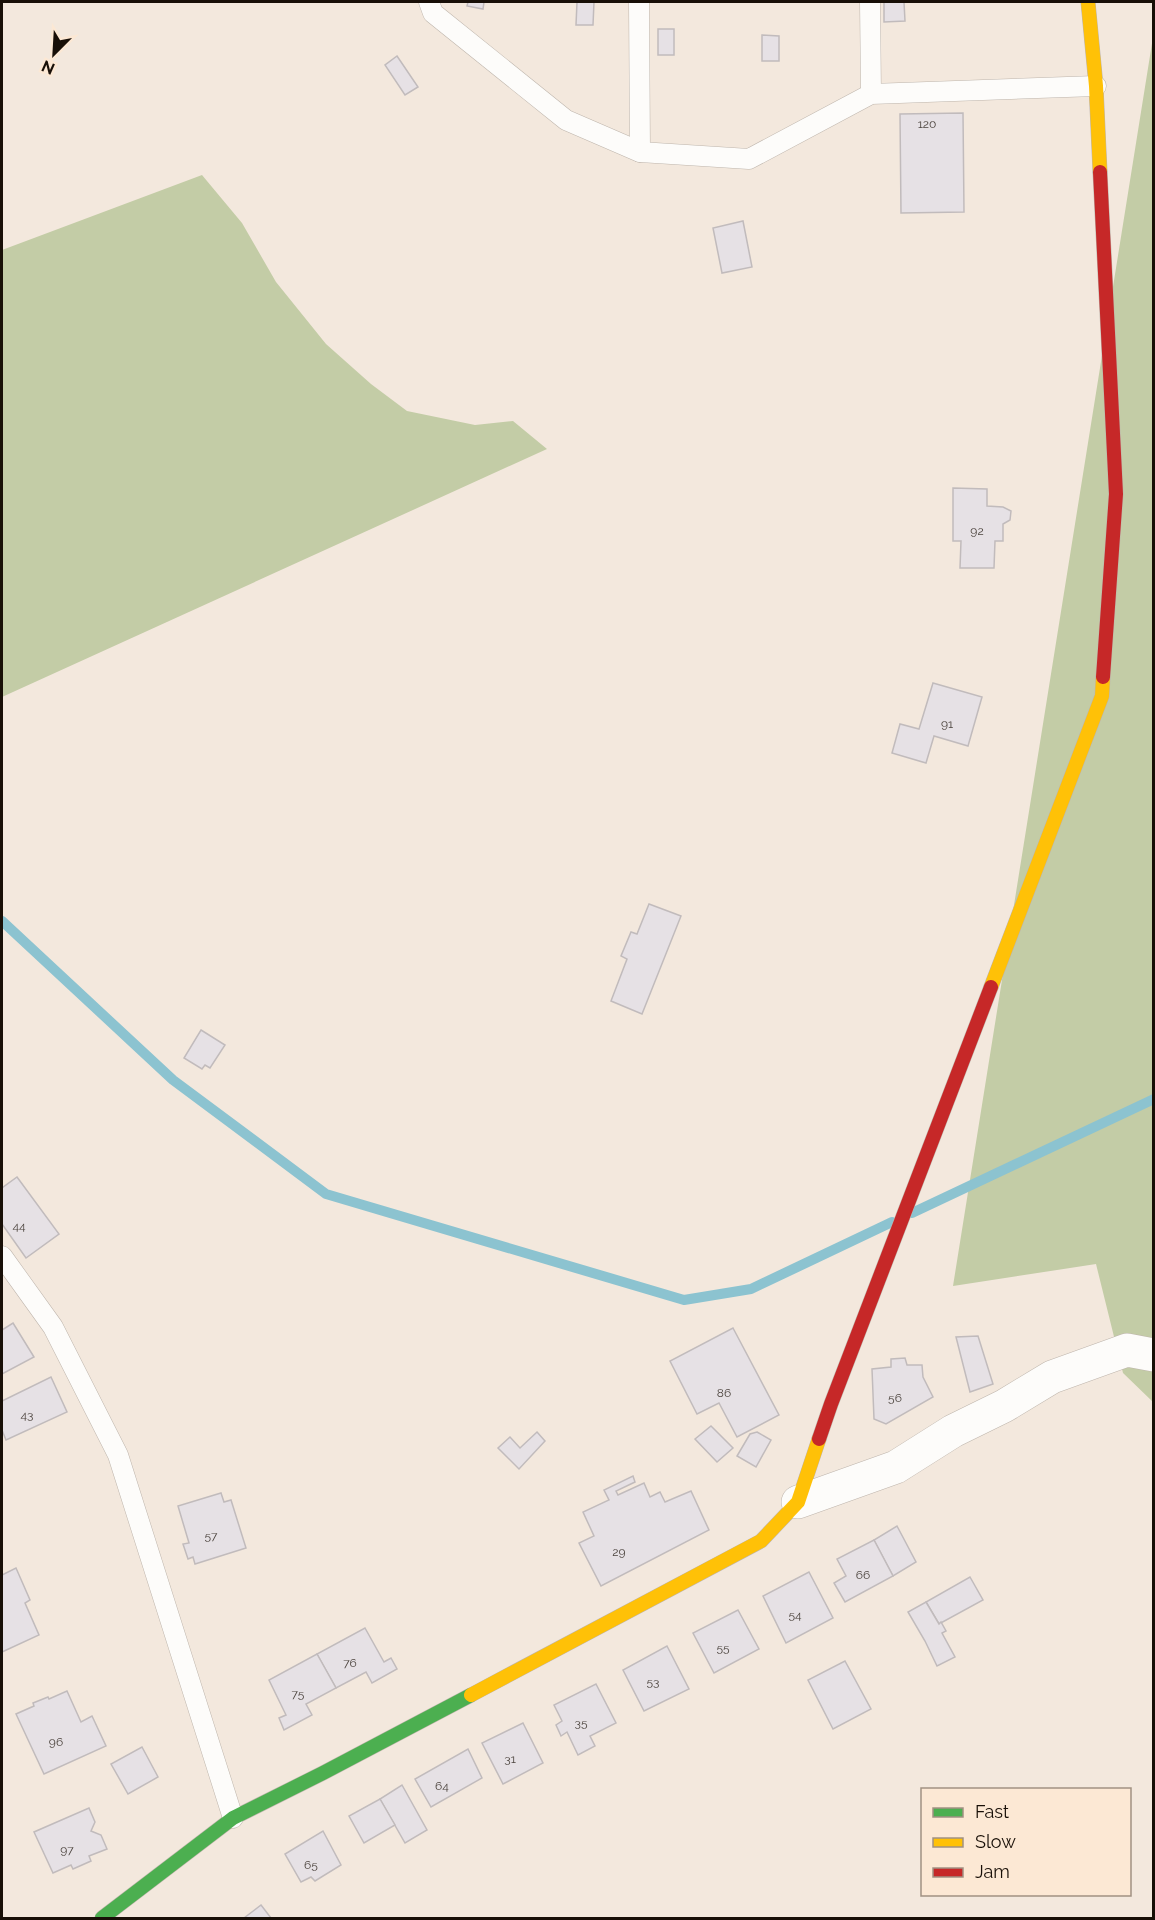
<svg xmlns="http://www.w3.org/2000/svg" width="1155" height="1920" viewBox="0 0 1155 1920" font-family="Raleway,sans-serif">
<style>
.forest{fill:#c3cca6}
.lines{fill:none;stroke-linecap:round;stroke-linejoin:round}
.stream{stroke:#8cc3d0;stroke-width:10}
.building{fill:#e6e1e5;stroke:#c1bbbc;stroke-width:1.5}
.lane-casing{stroke:#beb5ac;stroke-width:21}
.street-casing{stroke:#beb5ac;stroke-width:34}
.fast-casing{stroke:#beb5ac;stroke-width:15}
.slow-casing{stroke:#beb5ac;stroke-width:15}
.jam-casing{stroke:#beb5ac;stroke-width:15}
.lane{stroke:#fdfcfa;stroke-width:20}
.street{stroke:#fdfcfa;stroke-width:33}
.fast{stroke:#4caf50;stroke-width:14}
.slow{stroke:#ffc107;stroke-width:14}
.jam{stroke:#c62828;stroke-width:14}
.labels{text-anchor:middle;dominant-baseline:central;stroke-width:5;stroke-linejoin:round;paint-order:stroke}
.number-label{font-size:12px;fill:#4c443e}
</style>
<rect width="100%" height="100%" fill="#f3e8dd"/>
<!-- forest -->
<g class="forest">
<path d="M1153 37V1402L1123 1373 1096 1264 953 1286Z"/>
<path d="M202 175 242 223 276 282 326 344 371 384 407 411 475 425 513 421 547 449 2 697V250Z"/>
</g>
<g class="lines">
<!-- stream -->
<g class="stream">
<path d="M2 921 173 1080 326 1194 684 1300 751 1289 892 1222"/>
<path d="M912 1213 1154 1099"/>
</g>
</g>
<!-- building -->
<g class="building">
<path d="M468 2H484L483 9 467 6Z"/>
<path d="M577 2H594L593 25H576Z"/>
<path d="M884 2H904L905 21 884 22Z"/>
<rect x="658" y="29" width="16" height="26"/>
<path d="M762 35 779 36V61H762Z"/>
<path d="M397 56 418 87 405 95 385 65Z"/>
<path d="M963 113 964 212 901 213 900 114Z"/>
<path d="M743 221 752 267 722 273 713 228Z"/>
<path d="M953 488 987 489V506L1003 507 1011 511 1010 520 1003 524V541H995L994 568H960L961 541H953Z"/>
<path d="M933 683 982 697 968 746 934 736 926 763 892 753 900 724 919 729Z"/>
<path d="M649 904 681 916 642 1014 611 1001 627 959 621 956 631 932 637 934Z"/>
<path d="M201 1030 225 1045 210 1068 205 1065 202 1069 184 1058Z"/>
<path d="M17 1177 59 1234 26 1258 2 1224V1188Z"/>
<path d="M13 1323 34 1357 2 1374V1330Z"/>
<path d="M733 1328 779 1415 737 1437 719 1403 697 1414 670 1361Z"/>
<path d="M978 1336 993 1384 970 1392 956 1337Z"/>
<path d="M905 1358 907 1365H922L923 1377 933 1397 886 1424 874 1419 872 1369 891 1367V1359Z"/>
<path d="M51 1377 67 1412 6 1440 2 1430V1401Z"/>
<path d="M711 1426 733 1448 717 1462 695 1439Z"/>
<path d="M537 1432 545 1441 519 1469 498 1448 510 1437 520 1448Z"/>
<path d="M757 1432 771 1440 756 1467 737 1456 750 1434Z"/>
<path d="M633 1476 635 1482 616 1491 618 1495 644 1483 650 1497 660 1492 665 1502 691 1491 709 1530 601 1586 579 1543 594 1536 583 1512 609 1500 604 1490Z"/>
<path d="M221 1493 224 1502 231 1500 246 1548 195 1564 193 1557 188 1559 183 1544 189 1543 178 1506Z"/>
<path d="M897 1526 916 1562 893 1576 874 1540Z"/>
<path d="M874 1540 893 1576 845 1602 834 1583 846 1576 837 1559Z"/>
<path d="M16 1568 30 1600 25 1603 39 1635 2 1652V1575Z"/>
<path d="M809 1572 833 1618 786 1643 763 1596Z"/>
<path d="M970 1577 983 1600 939 1624 926 1602Z"/>
<path d="M926 1602 939 1624 941 1622 946 1631 942 1633 955 1657 937 1666 925 1641 908 1612Z"/>
<path d="M738 1610 759 1649 714 1673 693 1633Z"/>
<path d="M365 1628 384 1662 391 1658 397 1669 372 1683 366 1672 336 1688 317 1654Z"/>
<path d="M667 1646 689 1689 644 1711 623 1670Z"/>
<path d="M317 1654 336 1688 306 1704 312 1715 284 1730 279 1718 286 1715 269 1680Z"/>
<path d="M845 1661 871 1709 833 1729 808 1680Z"/>
<path d="M596 1684 616 1723 590 1736 595 1746 578 1755 567 1732 561 1736 556 1725 562 1721 554 1705Z"/>
<path d="M67 1691 81 1722 92 1716 106 1746 44 1774 16 1714 34 1706 33 1703 48 1697 49 1699Z"/>
<path d="M523 1723 543 1763 503 1784 482 1743Z"/>
<path d="M142 1747 158 1777 128 1794 111 1764Z"/>
<path d="M468 1749 482 1778 431 1807 415 1779Z"/>
<path d="M402 1785 427 1830 405 1843 380 1799Z"/>
<path d="M380 1799 395 1825 364 1843 349 1816Z"/>
<path d="M89 1808 95 1822 91 1831 101 1835 107 1849 89 1856 91 1861 73 1869 71 1865 53 1873 34 1832Z"/>
<path d="M323 1831 341 1865 315 1881 311 1877 301 1882 285 1854Z"/>
<path d="M261 1905 271 1918H244Z"/>
</g>
<g class="lines">
<!-- lane casing -->
<g class="lane-casing">
<g id="lane">
<path d="M429 2 433 13 566 120 640 152 749 159 871 94 1096 86"/>
<path d="M639 2 640 152"/>
<path d="M870 2 871 94"/>
<path d="M2 1256 53 1327 118 1455 233 1818"/>
</g>
</g>
<!-- street casing -->
<g class="street-casing">
<path id="street" d="M798 1502 896 1467 953 1431 1004 1406 1052 1377 1127 1350 1154 1355"/>
</g>
<!-- fast casing -->
<g class="fast-casing">
<path id="fast" d="M102 1918 233 1818 323 1773 471 1695"/>
</g>
<!-- slow casing -->
<g class="slow-casing">
<g id="slow">
<path d="M1088 2 1096 86 1100 172"/>
<path d="M991 987 1102 696 1103 677"/>
<path d="M471 1695 761 1541 798 1502 819 1439"/>
</g>
</g>
<!-- jam casing -->
<g class="jam-casing">
<g id="jam">
<path d="M1100 172 1116 494 1103 677"/>
<path d="M819 1439 831 1404 991 987"/>
</g>
</g>
<!-- lane -->
<use href="#lane" class="lane"/>
<!-- street -->
<use href="#street" class="street"/>
<!-- fast -->
<use href="#fast" class="fast"/>
<!-- slow -->
<use href="#slow" class="slow"/>
<!-- jam -->
<use href="#jam" class="jam"/>
</g>
<g class="labels">
<!-- number labels -->
<g class="number-label">
<text x="927" y="124">120</text>
<text x="977" y="531">92</text>
<text x="947" y="724">91</text>
<text x="19" y="1226">44</text>
<text x="724" y="1393">86</text>
<text x="895" y="1398">56</text>
<text x="27" y="1415">43</text>
<text x="211" y="1536">57</text>
<text x="619" y="1552">29</text>
<text x="863" y="1575">66</text>
<text x="795" y="1615">54</text>
<text x="723" y="1648">55</text>
<text x="350" y="1663">76</text>
<text x="653" y="1682">53</text>
<text x="298" y="1694">75</text>
<text x="581" y="1723">35</text>
<text x="56" y="1742">96</text>
<text x="510" y="1759">31</text>
<text x="442" y="1786">64</text>
<text x="67" y="1850">97</text>
<text x="311" y="1865">65</text>
</g>
</g>
<!-- border -->
<rect width="1155" height="1920" fill="none" stroke="#180f07" stroke-width="6"/>
<!-- legend -->
<rect x="921" y="1788" width="210" height="108" fill="#fce8d4" stroke="#a19182" stroke-width="1.5"/>
<rect x="933" y="1808" width="30" height="9" fill="#4caf50" stroke="#a19182" stroke-width="1.5"/>
<text x="975" y="1818" font-size="18" fill="#180f07">Fast</text>
<rect x="933" y="1838" width="30" height="9" fill="#ffc107" stroke="#a19182" stroke-width="1.5"/>
<text x="975" y="1848" font-size="18" fill="#180f07">Slow</text>
<rect x="933" y="1868" width="30" height="9" fill="#c62828" stroke="#a19182" stroke-width="1.5"/>
<text x="975" y="1878" font-size="18" fill="#180f07">Jam</text>
<!-- north arrow -->
<g transform="translate(54 54) rotate(204)" stroke="#fce8d4" stroke-width="4.5" paint-order="stroke">
<path d="M0-4.5L10 22L0 15L-10 22Z" fill="#180f07"/>
<text y="-9" font-size="16" font-weight="bold" text-anchor="middle" fill="#180f07">N</text>
</g>
</svg>
